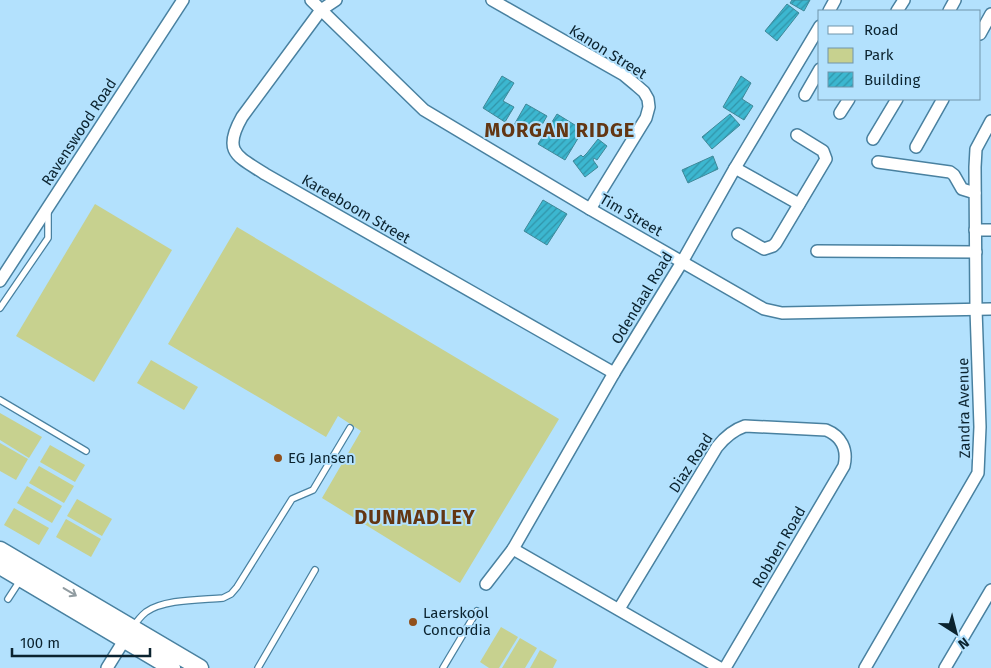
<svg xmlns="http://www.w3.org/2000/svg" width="991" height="668" viewBox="0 0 991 668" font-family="'Fira Sans',sans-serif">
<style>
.green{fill:#c7d18f}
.building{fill:url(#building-hatch);stroke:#3f8898}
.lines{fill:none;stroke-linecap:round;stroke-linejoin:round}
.service-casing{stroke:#4981a0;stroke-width:8}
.minor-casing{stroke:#4981a0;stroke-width:14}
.primary-casing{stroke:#4981a0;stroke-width:19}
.service{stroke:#fff;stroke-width:5.5}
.minor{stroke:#fff;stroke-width:11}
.primary{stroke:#fff;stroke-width:16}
.oneway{stroke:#919ca1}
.poi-dot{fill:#91501c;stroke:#b3e1fd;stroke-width:2}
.labels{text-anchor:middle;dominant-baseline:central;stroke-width:4;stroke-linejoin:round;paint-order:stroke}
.street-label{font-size:15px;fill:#0b232f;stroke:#b3e1fd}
.poi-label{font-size:15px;fill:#0b232f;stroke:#b3e1fd;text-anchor:start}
.district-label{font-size:20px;font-weight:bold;letter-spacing:1px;fill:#633613;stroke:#b3e1fd}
</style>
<defs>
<pattern id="building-hatch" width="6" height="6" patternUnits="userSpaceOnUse" patternTransform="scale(1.25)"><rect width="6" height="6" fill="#3cb7d0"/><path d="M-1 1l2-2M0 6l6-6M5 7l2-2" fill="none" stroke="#3194a9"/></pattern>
</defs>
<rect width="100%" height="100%" fill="#b3e1fd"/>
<!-- green -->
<g class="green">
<path d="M95 204 172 250 94 382 16 336Z"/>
<path d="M237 227 559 419 460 583 322 498 361 431 338 416 326 437 168 344Z"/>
<path d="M151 360 198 387 184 410 137 383Z"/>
<path d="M0 413 42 437 29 458 0 440Z"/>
<path d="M0 443 28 459 16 480 0 471Z"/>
<path d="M50 445 85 465 75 482 40 462Z"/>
<path d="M39 466 74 486 64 503 29 483Z"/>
<path d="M27 486 62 506 52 523 17 503Z"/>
<path d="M77 499 112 519 102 536 67 516Z"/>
<path d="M14 508 49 528 39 545 4 525Z"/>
<path d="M66 519 101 539 91 557 56 537Z"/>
<path d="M501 627 518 637 499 668H489L480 662Z"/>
<path d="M520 638 537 648 525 668H502Z"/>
<path d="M540 650 557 660 553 668H530Z"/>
</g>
<!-- building -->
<g class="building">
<path d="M792 0H810L804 11 790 3Z"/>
<path d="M787 4 799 13 777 41 765 31Z"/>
<path d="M502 76 514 83 503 101 514 107 505 122 483 108Z"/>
<path d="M741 76 751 83 742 99 753 106 744 120 723 107Z"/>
<path d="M526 104 547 116 535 137 514 125Z"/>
<path d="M557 114 583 130 565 160 538 144Z"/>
<path d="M730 114 740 125 712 149 702 137Z"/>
<path d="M598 139 607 146 597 160 594 158 593 160 598 167 585 177 573 161 581 155 583 157 587 153Z"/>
<path d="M713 156 718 169 688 183 682 170Z"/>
<path d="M543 200 567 214 547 245 524 231Z"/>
</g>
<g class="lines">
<!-- service casing -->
<g class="service-casing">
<g id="service">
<path d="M0 308 48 238V212"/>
<path d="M0 400 86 451"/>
<path d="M8 599 21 579"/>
<path d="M133 627C137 621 141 616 146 612 164 599 201 600 223 598L231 594 237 587 292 499 313 490 350 428"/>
<path d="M258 668 315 570"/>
<path d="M443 668 477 611"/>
</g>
</g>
<!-- minor casing -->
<g class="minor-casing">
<g id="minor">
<path d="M311 0 424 110 590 209 764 309 782 313 991 309"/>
<path d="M336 0 321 10 242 117C222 152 237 156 265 174L614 373"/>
<path d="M492 0 624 75 636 85 644 92 648 99 649 107 646 118 590 209"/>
<path d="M829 11 835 0"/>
<path d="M897 11 904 0"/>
<path d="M949 11 955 0"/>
<path d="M980 34 991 14"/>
<path d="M805 95 820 69"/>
<path d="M840 113 849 99"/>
<path d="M873 139 897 99"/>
<path d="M916 147 943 99"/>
<path d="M878 162 950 172 954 175 962 189 975 193"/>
<path d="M735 168 799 204"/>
<path d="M975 230H991"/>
<path d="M738 234 764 249 773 246 776 243 826 159 823 151 797 135"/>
<path d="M817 251 976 252"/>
<path d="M0 281 183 0"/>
<path d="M513 549 720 668"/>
<path d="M486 584 513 549 614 373 682 262 735 168 820 26"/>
<path d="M619 609 717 447C725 437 733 430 745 426L826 430C841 436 848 449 844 466L725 668"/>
<path d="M107 668 128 634"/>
<path d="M865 668 978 473 980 427 976 309 975 167 976 149 991 121"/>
<path d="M945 668 991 590"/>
</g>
</g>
<!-- primary casing -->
<g class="primary-casing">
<g id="primary">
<path d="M0 550 200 668"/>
<path d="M0 566 172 668"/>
</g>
</g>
<!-- service -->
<use href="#service" class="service"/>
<!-- minor -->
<use href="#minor" class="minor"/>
<!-- primary -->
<use href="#primary" class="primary"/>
</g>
<!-- one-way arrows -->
<defs><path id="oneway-shaft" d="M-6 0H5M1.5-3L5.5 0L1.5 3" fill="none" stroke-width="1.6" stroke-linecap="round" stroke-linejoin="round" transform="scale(1.25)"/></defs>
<use class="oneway" href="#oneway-shaft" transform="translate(70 592) rotate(31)"/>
<!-- markers -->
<g class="poi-dot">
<circle cx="278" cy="458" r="5"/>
<circle cx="413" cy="622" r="5"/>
</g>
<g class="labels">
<!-- street labels -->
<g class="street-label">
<text transform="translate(608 52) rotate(32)">Kanon Street</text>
<text transform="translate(79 132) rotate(-57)">Ravenswood Road</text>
<text transform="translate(356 209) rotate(30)">Kareeboom Street</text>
<text transform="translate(631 215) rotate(30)">Tim Street</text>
<text transform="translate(642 298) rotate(-59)">Odendaal Road</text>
<text transform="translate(964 408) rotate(-91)">Zandra Avenue</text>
<text transform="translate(691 463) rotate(-57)">Diaz Road</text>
<text transform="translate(779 547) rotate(-60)">Robben Road</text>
</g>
<!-- poi labels -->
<g class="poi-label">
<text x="288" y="458">EG Jansen</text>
<text x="423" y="613">Laerskool<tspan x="423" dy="17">Concordia</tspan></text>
</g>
<!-- district labels -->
<g class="district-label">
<text x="560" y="130">MORGAN RIDGE</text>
<text x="415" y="517">DUNMADLEY</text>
</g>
</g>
<!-- legend -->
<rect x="818" y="10" width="162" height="90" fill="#b3e1fd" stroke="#7095ab"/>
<rect x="828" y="26" width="25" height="8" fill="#ffffff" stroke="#7095ab"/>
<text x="864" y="35" font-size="15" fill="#0b232f">Road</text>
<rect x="828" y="48" width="25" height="15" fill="#c7d18f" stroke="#7095ab"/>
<text x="864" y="60" font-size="15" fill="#0b232f">Park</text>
<rect x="828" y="72" width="25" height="15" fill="url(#building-hatch)" stroke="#7095ab"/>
<text x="864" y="85" font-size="15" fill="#0b232f">Building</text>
<!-- north arrow -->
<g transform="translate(956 633) rotate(144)" stroke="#b3e1fd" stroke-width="4" paint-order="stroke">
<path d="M0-4L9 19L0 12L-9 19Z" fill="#0b232f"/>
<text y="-8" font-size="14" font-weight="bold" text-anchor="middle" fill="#0b232f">N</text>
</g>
<!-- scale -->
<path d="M12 648v8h138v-8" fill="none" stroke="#0b232f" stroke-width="2.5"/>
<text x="20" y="648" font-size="15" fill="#0b232f" stroke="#b3e1fd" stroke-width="4" paint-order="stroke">100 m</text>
</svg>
